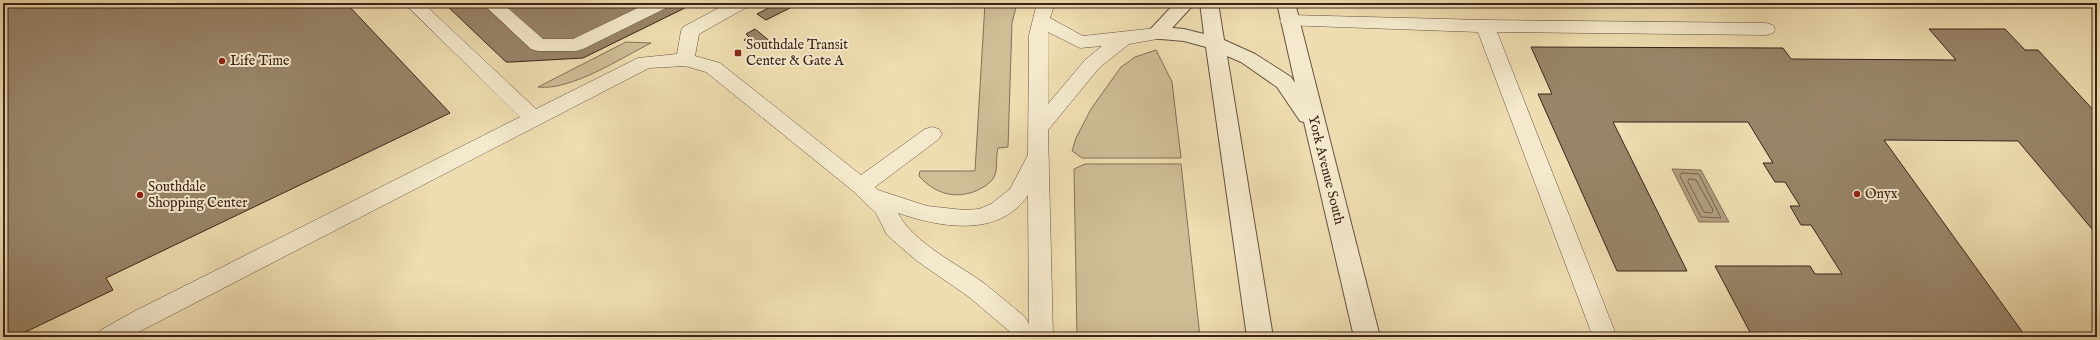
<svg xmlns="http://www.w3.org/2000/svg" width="2100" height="340" viewBox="0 0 2100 340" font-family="'IM FELL English',serif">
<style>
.green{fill:#cfbd96;stroke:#847058}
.water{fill:#b19e7d;stroke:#816d55}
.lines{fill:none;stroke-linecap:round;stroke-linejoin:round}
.shore{stroke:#76604c;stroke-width:1}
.building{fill:#988468;stroke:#3a231a}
.service-casing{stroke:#675240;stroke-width:1}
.tertiary-casing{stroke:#675240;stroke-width:2}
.service{fill:#f4e9cc;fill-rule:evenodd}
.tertiary{fill:#f4e9cc;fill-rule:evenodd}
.poi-dot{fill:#8f2418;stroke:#f4e9cc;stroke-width:1.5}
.labels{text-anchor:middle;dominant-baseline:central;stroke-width:4;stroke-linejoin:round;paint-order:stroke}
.poi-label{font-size:14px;fill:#3a231a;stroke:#f4e9cc;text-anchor:start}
.street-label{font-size:14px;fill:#3a231a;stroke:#f4e9cc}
</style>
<rect width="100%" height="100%" fill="#eeddb0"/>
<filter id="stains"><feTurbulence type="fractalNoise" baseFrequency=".005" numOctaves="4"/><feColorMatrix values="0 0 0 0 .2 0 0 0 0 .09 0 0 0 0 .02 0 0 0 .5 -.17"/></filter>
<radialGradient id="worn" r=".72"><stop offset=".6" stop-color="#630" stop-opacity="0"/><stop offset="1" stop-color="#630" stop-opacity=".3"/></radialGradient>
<!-- green -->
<g class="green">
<path d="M985 3H1017L1012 23 1008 147 998 148C995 159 999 169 993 179 989 184 984 187 978 190 956 200 935 194 919 176L920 171H975Z"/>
<path d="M626 42 651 43C621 58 571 91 538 87Z"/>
<path d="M1156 50 1172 82 1181 158H1082L1072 151 1076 138 1091 109 1121 67 1135 57Z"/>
<path d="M1085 164H1181L1200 337H1077L1074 169Z"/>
</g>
<!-- water -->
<path class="water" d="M1672 169 1701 170 1729 222H1699Z"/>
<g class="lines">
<!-- shore -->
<g class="shore">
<path d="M1682 173 1699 174 1721 218 1701 217 1680 176Z"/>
<path d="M1689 179 1696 180 1713 210 1712 213 1704 212 1688 182Z"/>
</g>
</g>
<!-- building -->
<g class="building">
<path d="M3 3H346L450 113 106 278 113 290 15 337H3Z"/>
<path d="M444 3H695L583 58 512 62H506Z"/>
<path d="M778 3H800L766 20 757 14Z"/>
<path d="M755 29 771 42 757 50 744 40 749 37 746 34Z"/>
<path d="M1929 29H2005L2025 50H2038L2097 114V235L2018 141 1884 140 2026 337 1752 336 1715 266H1810L1815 274H1842L1811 225H1801L1790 206H1800L1785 182H1775L1763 163H1773L1748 122H1613L1687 271H1617L1538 94H1552L1531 47 1783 48 1791 59 1956 60Z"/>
</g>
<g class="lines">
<!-- service casing -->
<g class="service-casing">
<g id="service">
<path d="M404 3H423L536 109 638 58 677 54 681 31 683 27 728 3H750L747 7 699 34 695 56 720 63 861 175 925 129 932 127 939 129 942 134 939 139 875 187 878 190 927 206 964 210 979 209 991 204 1010 189 1028 155 1029 35 1037 3H1055L1050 18 1083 36 1156 28 1163 30 1165 34 1163 38 1129 44 1099 68 1048 130 1053 337H1012L1009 331 969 297 917 261 887 235 876 213 853 191 706 72 685 66 649 68 129 337H97L101 330 133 312 520 117ZM1048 32 1080 48 1102 46 1085 60 1048 104ZM1028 195 1029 324 1025 317C1012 306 999 295 985 284 958 264 913 243 898 213 939 227 999 239 1028 195Z"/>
<path d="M482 3H502L543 39H573L648 3H671L668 7 583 49 576 51H538L531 49Z"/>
<path d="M1289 15 1485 20 1766 23 1773 25 1775 29 1773 33 1766 35 1497 32 1617 337H1593L1478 32 1283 25 1280 21 1283 17Z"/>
</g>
</g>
<!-- tertiary casing -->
<g class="tertiary-casing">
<path id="tertiary" d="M1175 3H1195L1172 28 1184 29 1204 34 1200 3H1218L1224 40 1255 54 1291 77 1295 83 1277 3H1295L1380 337H1354L1304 122 1300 121 1277 87 1241 62 1227 56 1273 337H1247L1206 47 1184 41 1149 38 1146 34Z"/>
</g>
<!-- service -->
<use href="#service" class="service"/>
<!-- tertiary -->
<use href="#tertiary" class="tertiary"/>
</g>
<!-- markers -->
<g class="poi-dot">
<rect x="734" y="49" width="8" height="8" rx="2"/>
<circle cx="222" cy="61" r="4"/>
<circle cx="1857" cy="194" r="4"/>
<circle cx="140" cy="195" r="4"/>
</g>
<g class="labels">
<!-- poi labels -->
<g class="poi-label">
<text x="746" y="45">Southdale Transit<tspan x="746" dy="16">Center &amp; Gate A</tspan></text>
<text x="230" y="61">Life Time</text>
<text x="148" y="187">Southdale<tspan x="148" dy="16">Shopping Center</tspan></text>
<text x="1865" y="194">Onyx</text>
</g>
<!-- street labels -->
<g class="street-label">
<text transform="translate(1326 170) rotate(76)">York Avenue South</text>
</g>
</g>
<!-- margin -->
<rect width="2100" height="340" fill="none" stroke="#eeddb0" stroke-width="16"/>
<rect x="4" y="4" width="2092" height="332" fill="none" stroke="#3a231a" stroke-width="2"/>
<rect x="8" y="8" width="2084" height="324" fill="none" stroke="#3a231a"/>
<rect width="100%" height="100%" filter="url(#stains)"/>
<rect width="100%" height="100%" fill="url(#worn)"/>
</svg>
